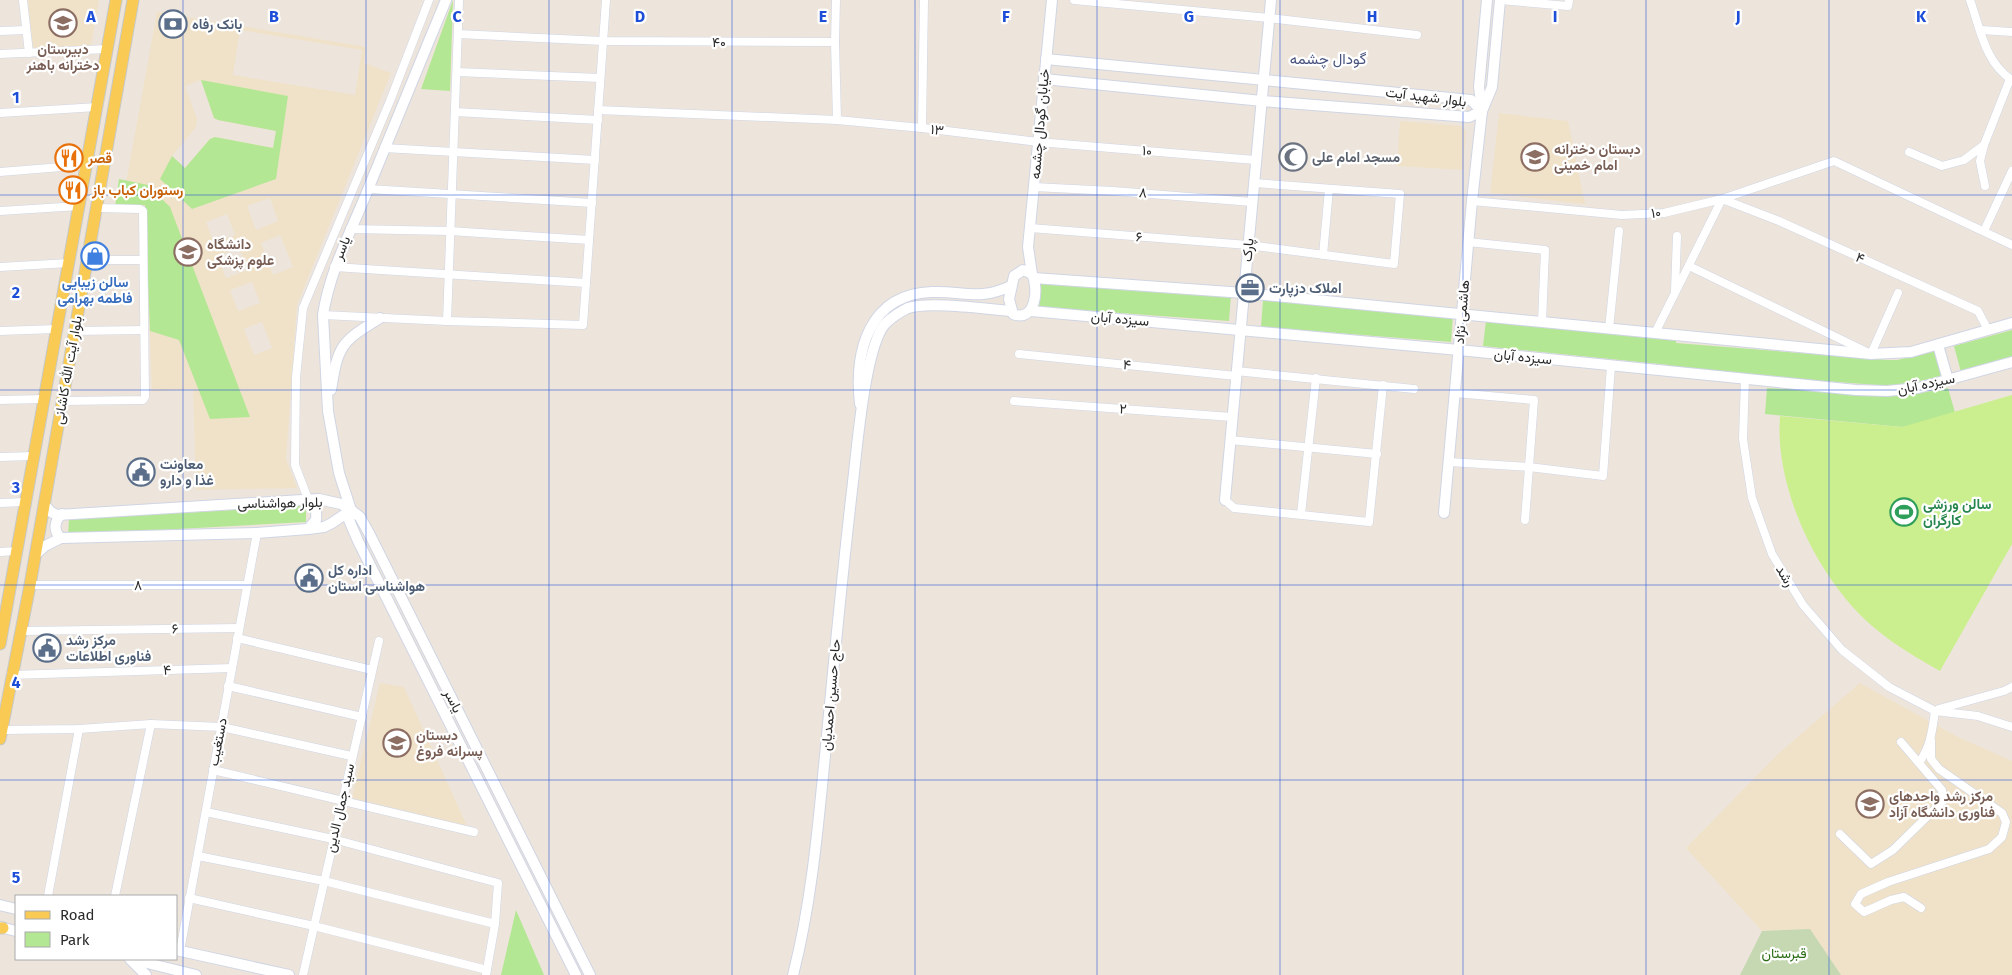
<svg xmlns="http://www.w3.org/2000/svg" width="2012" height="975" viewBox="0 0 2012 975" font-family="'Fira Sans',Vazirmatn,sans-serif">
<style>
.education{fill:#f0e2c9;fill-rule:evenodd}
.green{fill:#b4e794}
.cemetery{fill:#c6d8b1}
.pitch{fill:#cbef8f}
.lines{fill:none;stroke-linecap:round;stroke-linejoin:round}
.street-casing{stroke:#d0d5e4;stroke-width:9}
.secondary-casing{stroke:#d0d5e4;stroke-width:12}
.primary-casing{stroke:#c8c8c8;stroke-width:13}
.street{stroke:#fff;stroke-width:8}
.secondary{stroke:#fff;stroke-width:10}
.primary{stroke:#f9cb54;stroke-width:11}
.grid{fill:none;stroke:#1d4ed8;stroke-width:1;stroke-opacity:0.55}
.labels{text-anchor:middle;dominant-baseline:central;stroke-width:4.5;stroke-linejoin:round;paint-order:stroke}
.service-label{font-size:14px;font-weight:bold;fill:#4e5e75;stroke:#fff;text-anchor:start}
.street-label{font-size:14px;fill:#2a2a2a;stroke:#fff}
.education-label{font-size:14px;font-weight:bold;fill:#785e54;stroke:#fff;text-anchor:start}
.worship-label{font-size:14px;font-weight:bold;fill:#5b616d;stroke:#fff;text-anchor:start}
.food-label{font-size:14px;font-weight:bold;fill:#c56008;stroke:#fff;text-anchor:start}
.shop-label{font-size:14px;font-weight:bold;fill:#366cbe;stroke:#fff}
.leisure-label{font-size:14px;font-weight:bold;fill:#27864d;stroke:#fff;text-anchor:start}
.park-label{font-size:14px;fill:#2b6c15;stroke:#fff}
.neighbourhood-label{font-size:15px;fill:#48547e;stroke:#fff}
.grid-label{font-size:16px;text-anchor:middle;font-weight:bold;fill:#1d4ed8;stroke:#fff;stroke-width:4.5;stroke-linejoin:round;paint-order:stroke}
</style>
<rect width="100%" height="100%" fill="#ede5db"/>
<!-- education -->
<g class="education">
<path d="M28 0H99L91 46 33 49Z"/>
<path d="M157 12 366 47 364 63 391 73 297 305 286 459 297 488 196 490 193 389 152 392 145 206 122 205ZM240 30 362 50 355 95 233 75ZM201 80 214 118 218 120 276 131 274 148 215 137 210 139 185 168 172 156 196 127 197 119 185 86ZM270 198 278 221 256 230 247 206ZM227 214 235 235 214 243 206 222ZM280 235 293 267 273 275 261 243ZM239 248 248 270 226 278 217 256ZM252 282 260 303 238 311 230 290ZM262 322 272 348 254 355 244 329Z"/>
<path d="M1499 113 1568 121 1585 204 1490 193Z"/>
<path d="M1400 121 1461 126 1466 131 1463 170 1397 166Z"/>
<path d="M380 683 404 687 467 826 352 798Z"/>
<path d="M1860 683 1956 736 2012 761V975H1841L1810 929 1762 931 1686 848 1779 753Z"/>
</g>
<!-- green -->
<g class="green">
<path d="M453 0 450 91 421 89Z"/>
<path d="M201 80 288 96 276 179 192 209 160 179 172 156 185 168 210 139 215 137 273 148 276 131 218 120 214 118Z"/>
<path d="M119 179 148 185 170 207 250 417 210 419 179 340 150 331 145 205 115 206Z"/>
<path d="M1041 280 1231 295 1229 321 1039 307Z"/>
<path d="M1263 300 1453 315 1451 342 1261 327Z"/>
<path d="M1486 320 1676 339V343L1888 360H1897L1935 351 1942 377 1890 386 1669 369V365L1483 346Z"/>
<path d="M2012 330V357L1961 372 1954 346Z"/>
<path d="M1767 388 1909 395 1948 388 1956 416 1902 427 1765 414Z"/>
<path d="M306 506V522L68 535 69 519Z"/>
<path d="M516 910 544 975H501Z"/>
</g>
<!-- cemetery -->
<path class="cemetery" d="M1810 929 1841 975H1740L1762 931Z"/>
<!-- pitch -->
<path class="pitch" d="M2012 395V544L1940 671C1919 659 1896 646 1877 630 1820 584 1774 490 1780 416L1902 427Z"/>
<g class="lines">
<!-- street casing -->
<g class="street-casing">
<g id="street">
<path d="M23 0 29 53"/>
<path d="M836 0 835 42 837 120"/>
<path d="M1074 0 1269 18 1417 35"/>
<path d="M1500 0 1568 6 1569 0"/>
<path d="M1970 0C1980 28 1985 63 2012 80"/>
<path d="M1981 30 2012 32"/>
<path d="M0 31 26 30"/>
<path d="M458 34 603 41 835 42"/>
<path d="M0 54 107 49"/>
<path d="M457 72 600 78"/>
<path d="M598 110 837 120 922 128 1038 142 1255 160"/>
<path d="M455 112 598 120"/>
<path d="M0 113 97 107"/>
<path d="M922 128 924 0"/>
<path d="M1984 145 1980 161 1985 186"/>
<path d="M384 148 595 160"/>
<path d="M1909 152 1942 166 1964 160 1984 145 2010 79"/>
<path d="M0 172 86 165"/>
<path d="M1034 187 1113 191 1252 202"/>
<path d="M369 189 592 203"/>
<path d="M1472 201 1622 215 1664 213 1722 199 1834 161 2012 245"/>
<path d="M0 211 79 206"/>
<path d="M1030 228 1248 245 1394 264 1400 194 1254 183"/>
<path d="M350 229 450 231 589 240"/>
<path d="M1984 231 2012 171"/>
<path d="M1468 242 1545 250 1542 322"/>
<path d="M1323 255 1329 189"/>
<path d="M87 260H143"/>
<path d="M1689 266 1871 354 1898 293"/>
<path d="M0 267 69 263"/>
<path d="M334 267 586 283"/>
<path d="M1675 291 1677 236"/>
<path d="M323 315 447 321 583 325 606 0"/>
<path d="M447 321 459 0"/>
<path d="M1609 329 1619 231"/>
<path d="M0 331 57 329"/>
<path d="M74 331 144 330"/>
<path d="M1655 333 1722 199 1779 221 1978 311 1988 330"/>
<path d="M1019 354 1236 376"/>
<path d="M1236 371 1414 389"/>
<path d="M1745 379 1743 439 1752 498 1772 554 1803 605 1842 650 1889 687 1935 711 1978 716 2012 727"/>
<path d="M1455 393 1534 400 1525 520"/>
<path d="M0 400 44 399"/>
<path d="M62 401 143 400 145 397 143 211 140 209 97 208"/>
<path d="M1014 401 1232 417"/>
<path d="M1230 440 1377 454"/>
<path d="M0 457 34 456"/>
<path d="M1449 462 1529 467 1603 476 1611 366"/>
<path d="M308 499 295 465 296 377 303 308 390 101 429 0"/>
<path d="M1225 500 1234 508 1369 522 1383 385"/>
<path d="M0 503 26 502"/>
<path d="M1301 514 1316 378"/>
<path d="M0 552 17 551"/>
<path d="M30 585H246"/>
<path d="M21 631 239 628"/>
<path d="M237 638 372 670"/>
<path d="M11 675 232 668"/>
<path d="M228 686 362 717"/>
<path d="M1939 709 2004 691 2012 687"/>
<path d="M2 730 79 729 151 724 222 727 351 756"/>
<path d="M1919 763C1931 745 1932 732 1935 711"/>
<path d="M213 770 474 832"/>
<path d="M206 812 333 839 498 883 495 924 486 975"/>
<path d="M1840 834 1871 864 1893 850 1943 801 1942 790 1901 742"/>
<path d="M198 856 324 881 495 924"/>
<path d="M48 896 79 729"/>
<path d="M115 896 151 724"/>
<path d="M189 898 314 926 487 970"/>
<path d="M1921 908 1904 897 1891 900 1864 912 1855 904 1861 894 1888 882 1989 849 2002 837 2006 822 2002 813 1939 769 1931 759V741"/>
<path d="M180 951 257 533"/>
<path d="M303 975 379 641"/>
</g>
</g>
<!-- secondary casing -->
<g class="secondary-casing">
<g id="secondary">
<path d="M1046 59 1471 100 1482 111"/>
<path d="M1044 79 1262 101 1469 117 1482 111"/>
<path d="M1482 110 1479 87 1487 0"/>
<path d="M1023 270 1032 274C1039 288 1036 323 1013 314L1009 299 1014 276Z"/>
<path d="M1032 274 1028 247 1052 0"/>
<path d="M1034 278 1244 293 1871 354 1911 352 2012 323"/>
<path d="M1031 311 1459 350 1856 390 1887 391 1918 388 2012 362"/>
<path d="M1938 345 1948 380"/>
<path d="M331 390C338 345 341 342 380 318"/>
<path d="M860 404C854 351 869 294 932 292 965 291 978 301 1011 286"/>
<path d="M1225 500 1271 0"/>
<path d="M44 504 51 512 57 515 319 499 341 504 351 510"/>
<path d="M351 510 339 473 328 411 323 315C330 269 352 230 369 187 395 124 420 62 446 0"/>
<path d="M1444 513 1472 201 1482 111 1492 87 1500 0"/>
<path d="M308 529 316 520C317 511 316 506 308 499"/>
<path d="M61 538C53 531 54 521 62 514"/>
<path d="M36 554 45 546 61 538 257 533 308 529 324 527 332 523 351 510"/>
<path d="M0 905 16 909"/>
<path d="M0 927 16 931"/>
<path d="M176 950 289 975"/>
<path d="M130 959 146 975"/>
<path d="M131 959 196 975"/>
<path d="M576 975 358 541 349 520 351 510 360 517 370 535 590 975"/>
<path d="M793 975C813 897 819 815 827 735 835 651 843 566 853 482 857 448 865 347 885 324 892 317 900 312 908 308 928 301 987 309 1011 311"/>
</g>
</g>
<!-- primary casing -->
<g class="primary-casing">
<g id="primary">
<path d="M0 644 116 0"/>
<path d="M0 739 30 585 133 0"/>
<path d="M0 928H3"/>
</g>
</g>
<!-- street -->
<use href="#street" class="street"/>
<!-- secondary -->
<use href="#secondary" class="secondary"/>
<!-- primary -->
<use href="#primary" class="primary"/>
</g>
<!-- grid -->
<path class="grid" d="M183 0V975M366 0V975M549 0V975M732 0V975M915 0V975M1097 0V975M1280 0V975M1463 0V975M1646 0V975M1829 0V975M0 195H2012M0 390H2012M0 585H2012M0 780H2012"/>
<!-- icons -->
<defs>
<g id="school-ring" transform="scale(1.4375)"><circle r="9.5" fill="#fff" stroke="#8d6e63" stroke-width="1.5"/><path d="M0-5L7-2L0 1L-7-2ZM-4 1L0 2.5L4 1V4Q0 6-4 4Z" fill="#8d6e63"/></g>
<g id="bank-ring" transform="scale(1.4375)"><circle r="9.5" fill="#fff" stroke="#5c6f8a" stroke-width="1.5"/><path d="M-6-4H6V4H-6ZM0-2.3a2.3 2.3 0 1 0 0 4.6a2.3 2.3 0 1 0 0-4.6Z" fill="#5c6f8a"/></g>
<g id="mosque-ring" transform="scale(1.4375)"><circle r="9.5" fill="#fff" stroke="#6b7280" stroke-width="1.5"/><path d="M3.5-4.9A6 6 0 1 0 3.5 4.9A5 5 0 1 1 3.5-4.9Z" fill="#6b7280"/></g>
<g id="restaurant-ring" transform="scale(1.4375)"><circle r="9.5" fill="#fff" stroke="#e8710a" stroke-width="1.5"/><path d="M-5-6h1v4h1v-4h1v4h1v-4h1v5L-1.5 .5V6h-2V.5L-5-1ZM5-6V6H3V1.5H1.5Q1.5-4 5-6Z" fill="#e8710a"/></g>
<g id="university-ring" transform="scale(1.4375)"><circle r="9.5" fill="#fff" stroke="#8d6e63" stroke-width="1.5"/><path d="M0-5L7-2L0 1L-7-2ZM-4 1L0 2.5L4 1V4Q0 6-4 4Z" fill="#8d6e63"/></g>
<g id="shop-ring" transform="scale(1.4375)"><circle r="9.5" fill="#fff" stroke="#3f7fe0" stroke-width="1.5"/><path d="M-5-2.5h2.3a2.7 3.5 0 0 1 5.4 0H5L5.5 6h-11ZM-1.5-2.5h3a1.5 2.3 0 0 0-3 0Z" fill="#3f7fe0"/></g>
<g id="office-ring" transform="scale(1.4375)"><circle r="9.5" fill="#fff" stroke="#5c6f8a" stroke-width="1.5"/><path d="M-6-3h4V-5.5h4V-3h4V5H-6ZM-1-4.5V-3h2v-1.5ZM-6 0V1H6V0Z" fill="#5c6f8a"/></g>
<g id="civic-ring" transform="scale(1.4375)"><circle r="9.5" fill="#fff" stroke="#5c6f8a" stroke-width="1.5"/><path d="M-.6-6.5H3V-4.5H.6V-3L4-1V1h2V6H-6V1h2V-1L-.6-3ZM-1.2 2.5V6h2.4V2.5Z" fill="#5c6f8a"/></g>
<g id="stadium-ring" transform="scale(1.4375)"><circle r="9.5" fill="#fff" stroke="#2e9e5b" stroke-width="1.5"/><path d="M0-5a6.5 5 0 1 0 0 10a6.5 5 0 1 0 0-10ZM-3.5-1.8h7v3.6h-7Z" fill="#2e9e5b"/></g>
</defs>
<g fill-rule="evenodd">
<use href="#school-ring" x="63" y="23"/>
<use href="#bank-ring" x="173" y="24"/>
<use href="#mosque-ring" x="1293" y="157"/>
<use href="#school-ring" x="1535" y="157"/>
<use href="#restaurant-ring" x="69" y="158"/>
<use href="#restaurant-ring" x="73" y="190"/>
<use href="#university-ring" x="188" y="252"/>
<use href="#shop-ring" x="95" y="256"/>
<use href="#office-ring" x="1250" y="288"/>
<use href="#civic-ring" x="141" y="472"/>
<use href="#stadium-ring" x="1904" y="512"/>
<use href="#civic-ring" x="309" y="578"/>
<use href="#civic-ring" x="47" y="648"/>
<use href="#school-ring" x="397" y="743"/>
<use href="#university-ring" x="1870" y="804"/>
</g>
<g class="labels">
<!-- service labels -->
<g class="service-label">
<text x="192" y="24">بانک رفاه</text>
<text x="1269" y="288">املاک دزپارت</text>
<text x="160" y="464">معاونت<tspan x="160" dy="16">غذا و دارو</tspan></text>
<text x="328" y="570">اداره کل<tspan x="328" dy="16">هواشناسی استان</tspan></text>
<text x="66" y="640">مرکز رشد<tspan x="66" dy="16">فناوری اطلاعات</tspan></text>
</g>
<!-- street labels -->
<g class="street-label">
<text x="719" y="42">۴۰</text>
<text transform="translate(1426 97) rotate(7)">بلوار شهید آیت</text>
<text transform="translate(1040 124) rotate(-85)">خیابان گودال چشمه</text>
<text transform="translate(937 130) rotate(7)">۱۳</text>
<text transform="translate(1147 151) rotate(5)">۱۰</text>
<text transform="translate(1143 193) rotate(5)">۸</text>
<text transform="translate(1656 213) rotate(-5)">۱۰</text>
<text transform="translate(1139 237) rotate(5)">۶</text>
<text transform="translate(342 248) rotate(-68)">یاسر</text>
<text transform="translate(1248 250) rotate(-85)">پارک</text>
<text transform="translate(1860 258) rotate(25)">۴</text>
<text transform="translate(1462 312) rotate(-85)">هاشمی نژاد</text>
<text transform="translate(1120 319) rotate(5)">سیزده آبان</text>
<text transform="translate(1523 357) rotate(6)">سیزده آبان</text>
<text transform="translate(1127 365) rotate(6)">۴</text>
<text transform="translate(68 370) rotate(-80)">بلوار آیت الله کاشانی</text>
<text transform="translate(1926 384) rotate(-12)">سیزده آبان</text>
<text transform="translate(1123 409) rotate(4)">۲</text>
<text transform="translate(280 503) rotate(-1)">بلوار هواشناسی</text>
<text transform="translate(1785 576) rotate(59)">رشد</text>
<text x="138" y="585">۸</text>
<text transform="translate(175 629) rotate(-1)">۶</text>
<text transform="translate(167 670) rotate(-2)">۴</text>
<text transform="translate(831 695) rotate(-85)">حاج حسین احمدیان</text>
<text transform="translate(453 701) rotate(63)">یاسر</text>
<text transform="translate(218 742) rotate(-79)">دستغیب</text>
<text transform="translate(340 808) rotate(-77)">سید جمال الدین</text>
</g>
<!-- education labels -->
<g class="education-label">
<text x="63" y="49" text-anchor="middle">دبیرستان<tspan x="63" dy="16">دخترانه باهنر</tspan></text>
<text x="1554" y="149">دبستان دخترانه<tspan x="1554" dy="16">امام خمینی</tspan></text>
<text x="207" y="244">دانشگاه<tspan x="207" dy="16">علوم پزشکی</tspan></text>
<text x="416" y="735">دبستان<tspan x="416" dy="16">پسرانه فروغ</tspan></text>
<text x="1889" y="796">مرکز رشد واحدهای<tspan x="1889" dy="16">فناوری دانشگاه آزاد</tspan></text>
</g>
<!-- worship labels -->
<g class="worship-label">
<text x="1312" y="157">مسجد امام علی</text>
</g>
<!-- food labels -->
<g class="food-label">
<text x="88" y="158">قصر</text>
<text x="92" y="190">رستوران کباب باز</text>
</g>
<!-- shop labels -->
<g class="shop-label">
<text x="95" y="282">سالن زیبایی<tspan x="95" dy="16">فاطمه بهرامی</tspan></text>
</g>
<!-- leisure labels -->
<g class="leisure-label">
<text x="1923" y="504">سالن ورزشی<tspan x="1923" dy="16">کارگران</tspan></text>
</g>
<!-- park labels -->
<g class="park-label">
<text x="1784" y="953">قبرستان</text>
</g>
<!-- neighbourhood labels -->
<g class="neighbourhood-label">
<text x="1328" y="59">گودال چشمه</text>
</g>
</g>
<g class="grid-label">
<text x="91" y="22">A</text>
<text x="274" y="22">B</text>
<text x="457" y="22">C</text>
<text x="640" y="22">D</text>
<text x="823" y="22">E</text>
<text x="1006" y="22">F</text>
<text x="1189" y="22">G</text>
<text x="1372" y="22">H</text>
<text x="1555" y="22">I</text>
<text x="1738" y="22">J</text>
<text x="1921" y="22">K</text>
<text x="16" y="103">1</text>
<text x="16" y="298">2</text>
<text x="16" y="493">3</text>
<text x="16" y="688">4</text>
<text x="16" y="883">5</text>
</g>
<!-- legend -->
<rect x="15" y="895" width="162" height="65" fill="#ffffff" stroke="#aaaaaa"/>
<rect x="25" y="911" width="25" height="8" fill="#f9cb54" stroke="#aaaaaa"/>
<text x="60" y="920" font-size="15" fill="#2a2a2a">Road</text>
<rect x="25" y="932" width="25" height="15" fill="#b4e794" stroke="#aaaaaa"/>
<text x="60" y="945" font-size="15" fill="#2a2a2a">Park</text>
</svg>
